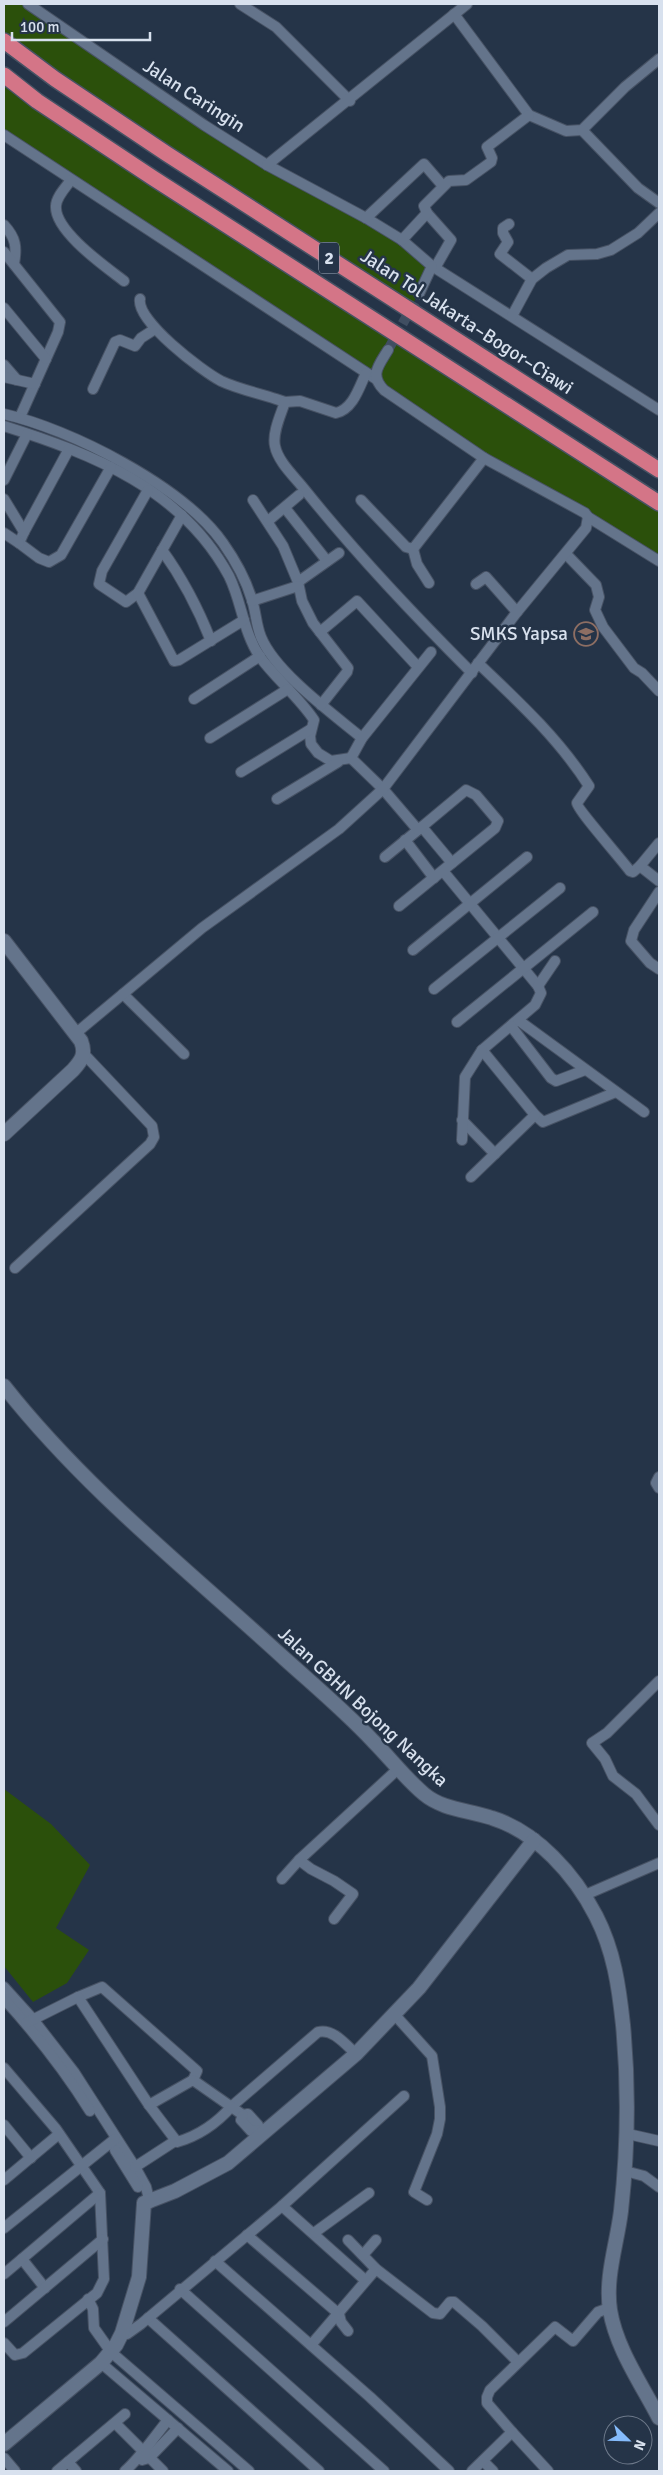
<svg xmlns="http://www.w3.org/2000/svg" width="663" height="2475" viewBox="0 0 663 2475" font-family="Signika,sans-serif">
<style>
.green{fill:#2b500b}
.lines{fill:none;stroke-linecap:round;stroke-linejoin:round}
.minor-tunnel{stroke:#404e61;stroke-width:10;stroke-dasharray:10 5;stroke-linecap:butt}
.minor-casing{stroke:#475264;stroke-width:12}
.tertiary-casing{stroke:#475264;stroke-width:16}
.motorway-casing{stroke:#475264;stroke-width:18}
.minor{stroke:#64748b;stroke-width:10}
.tertiary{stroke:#64748b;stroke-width:14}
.motorway{stroke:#d47587;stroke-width:15}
.labels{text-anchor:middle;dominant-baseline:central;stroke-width:5;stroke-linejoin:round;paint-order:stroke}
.shield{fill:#253448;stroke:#a2adbc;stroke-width:1}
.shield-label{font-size:18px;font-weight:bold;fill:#d8e1ee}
.street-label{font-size:19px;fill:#d8e1ee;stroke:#253448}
.poi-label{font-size:19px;fill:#d8e1ee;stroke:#253448;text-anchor:end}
</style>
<rect width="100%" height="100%" fill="#253448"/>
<!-- green -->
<g class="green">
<path d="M4 4H28L216 133 402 240 432 266 410 310 4 41Z"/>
<path d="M4 75 659 503V563L506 471 4 135Z"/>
<path d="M4 1789 51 1824 90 1865 56 1928 89 1950 67 1983 33 2002 4 1966Z"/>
</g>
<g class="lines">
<!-- minor-tunnel -->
<path class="minor-tunnel" d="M388 350 419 294"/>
<!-- minor casing -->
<g class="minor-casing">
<g id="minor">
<path d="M28 4 204 125 267 165 366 218 402 240 432 266 659 410"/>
<path d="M240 4 276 27 350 101"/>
<path d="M454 14 529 115 566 131 582 130 625 87 659 59"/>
<path d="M582 130 638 188 659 203"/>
<path d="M4 135 376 379"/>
<path d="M267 165 467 4"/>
<path d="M71 180C66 187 56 197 56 206 54 231 106 267 124 281"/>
<path d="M427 213 451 240 435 268"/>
<path d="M366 218 424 164 443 186"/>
<path d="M509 224 503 228V233L508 242 500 254 532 279"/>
<path d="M4 225C16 238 17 247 14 264"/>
<path d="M402 240 427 213 424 206 449 181 466 180 491 162 492 158 487 147 529 115"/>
<path d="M4 252 60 322 58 332 20 417"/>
<path d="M419 294 432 266"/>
<path d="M140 299C136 321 202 371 221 381 238 389 258 393 276 399L285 402 300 401 336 413C353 409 359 388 366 373"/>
<path d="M4 308 46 359"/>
<path d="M512 316 532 279 546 268 568 255 597 254 611 250 638 233 659 213"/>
<path d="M4 365 17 380"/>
<path d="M4 377 35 384"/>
<path d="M93 389 115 342 120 340 135 346 141 338 155 329"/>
<path d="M285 402C281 414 272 433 275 446 278 462 295 477 305 490 357 555 413 614 472 673"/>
<path d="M4 414C70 429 183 486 223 543 235 560 246 580 252 600 256 612 256 625 261 637 275 672 333 714 362 738"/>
<path d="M4 426C93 454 182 489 229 576 242 602 243 632 260 657 276 679 299 697 314 720L310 736 311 744 318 753 331 761 351 758"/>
<path d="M4 480 27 434"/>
<path d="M148 490 102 571 99 584 126 602 138 593 182 515"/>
<path d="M4 499 24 532 19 543 39 558 49 562 61 555 111 467"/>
<path d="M253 500 283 546 298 582 302 601 313 623 348 668 347 672 321 705"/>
<path d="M361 500 406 547 413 549 484 458"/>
<path d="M285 508 327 561"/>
<path d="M588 517 659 561"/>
<path d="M268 521 299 495"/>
<path d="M24 532 69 449"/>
<path d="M4 533 19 543"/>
<path d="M413 549 417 564 429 583"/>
<path d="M162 550C183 579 198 608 211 641"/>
<path d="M566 554 596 585 599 597 595 610 603 627 634 668 642 673 659 691"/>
<path d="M298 582 339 553"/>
<path d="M476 584 486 577 517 612"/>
<path d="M138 593 174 661 179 660 244 620"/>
<path d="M252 601 298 586"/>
<path d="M320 632 357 601 418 667"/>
<path d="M478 663C518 701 559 739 589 786L577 803C577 809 622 860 630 871L633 872 640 866 659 881"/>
<path d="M194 699 260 656"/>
<path d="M210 738 288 689"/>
<path d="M241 772 311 729"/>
<path d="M277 799 338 762"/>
<path d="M422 827 452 863"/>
<path d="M405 840 434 878"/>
<path d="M385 857 418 830"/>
<path d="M640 866 659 843"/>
<path d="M443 871 538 986 541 993 535 1005 482 1050 535 1115 543 1122 616 1092"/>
<path d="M659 892 634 930 631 941 650 963 659 969"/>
<path d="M399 906 495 828 498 821 476 795 466 790 418 830 383 789 351 758 362 738 431 652"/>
<path d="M413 950 527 857"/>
<path d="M538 986 555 961"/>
<path d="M434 989 560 888"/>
<path d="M123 994 184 1054"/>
<path d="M518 1020 644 1112"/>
<path d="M457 1022 593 912"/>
<path d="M511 1026 551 1078 556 1081 585 1070"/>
<path d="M75 1034 202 928 339 829 383 789 517 612 586 528 588 517 585 513 484 458 384 390C369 375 379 365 388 350"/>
<path d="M462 1120 495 1154"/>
<path d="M462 1140 465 1077 482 1050"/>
<path d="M471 1177 535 1115"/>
<path d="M15 1268 150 1144 154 1137 152 1126 84 1054"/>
<path d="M659 1477 656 1483 659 1488"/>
<path d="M659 1681 607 1733 592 1743 605 1759 613 1776 636 1794 659 1825"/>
<path d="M299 1860 311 1869 334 1881 353 1894 334 1919"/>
<path d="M282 1879 299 1860 398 1769"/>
<path d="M585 1895 659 1863"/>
<path d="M4 1987 32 2018 74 2072 135 2167 146 2187 150 2203"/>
<path d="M78 1997 102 1987 197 2071 193 2080"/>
<path d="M4 1999C36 2034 65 2071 90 2111"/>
<path d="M395 2015 432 2056 440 2107V2119L437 2134 414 2192 427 2200"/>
<path d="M26 2023 78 1997 149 2105 177 2142C198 2136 217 2123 232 2106L318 2032C333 2028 346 2045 356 2054"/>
<path d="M4 2068 56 2129 100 2193 104 2279 97 2293 23 2353 15 2355 4 2343"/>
<path d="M149 2105 193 2080 243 2115 248 2114 258 2125 257 2130 261 2136"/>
<path d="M243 2115 241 2120 251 2131 257 2130"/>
<path d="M4 2125 31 2158"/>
<path d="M628 2134 659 2141"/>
<path d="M115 2150 138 2187"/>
<path d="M135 2167 175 2141"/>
<path d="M625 2171 644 2176 659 2187"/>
<path d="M4 2180 59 2134"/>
<path d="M282 2206 365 2280"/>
<path d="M4 2228 115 2139"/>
<path d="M314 2233 369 2193"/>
<path d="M247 2235 339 2314 341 2322 348 2331"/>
<path d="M348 2240 376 2269 433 2313 440 2314 450 2302H454L482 2326 518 2362"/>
<path d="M363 2255 376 2240"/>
<path d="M22 2259 45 2288"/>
<path d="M215 2261 370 2397 449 2471"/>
<path d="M4 2274 100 2193"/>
<path d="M180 2289 384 2471"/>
<path d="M88 2299 93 2309 94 2328 111 2352 249 2471"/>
<path d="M148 2318 319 2471"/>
<path d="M4 2322 103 2239"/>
<path d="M122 2333 127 2334 141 2324 282 2206 404 2096"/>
<path d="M311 2345 376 2269"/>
<path d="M101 2363 228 2471"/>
<path d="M115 2423 163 2471"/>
<path d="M512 2432 487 2403V2397L490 2390 555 2327 573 2341 598 2312 609 2308"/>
<path d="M4 2458 15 2471"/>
<path d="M142 2460 149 2458 178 2428"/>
<path d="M483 2461 493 2471"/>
<path d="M68 2462 76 2471"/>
<path d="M57 2471 125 2414"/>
<path d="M125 2471C141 2457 154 2437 168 2420"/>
<path d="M472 2471 512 2432 548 2471"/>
</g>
</g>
<!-- tertiary casing -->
<g class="tertiary-casing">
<g id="tertiary">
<path d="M4 941 81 1041C86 1054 82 1060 73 1070L4 1134"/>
<path d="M4 1386C85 1489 189 1571 285 1659 315 1686 346 1712 373 1741 390 1758 405 1778 424 1794 443 1810 469 1810 492 1818 537 1832 575 1875 596 1916 614 1951 619 1987 623 2025 629 2088 628 2148 621 2211 617 2244 605 2277 610 2310 616 2348 642 2385 659 2418"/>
<path d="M4 2444 101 2363 116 2345 122 2333 139 2277 144 2203 175 2191 228 2163 356 2054 419 1988 534 1840"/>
</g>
</g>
<!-- motorway casing -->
<g class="motorway-casing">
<g id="motorway">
<path d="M4 41 55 79 167 154 659 470"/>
<path d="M4 75 37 101 153 178 659 503"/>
</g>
</g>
<!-- minor -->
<use href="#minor" class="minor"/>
<!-- tertiary -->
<use href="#tertiary" class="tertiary"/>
<!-- motorway -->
<use href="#motorway" class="motorway"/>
</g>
<!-- icons -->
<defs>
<g id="school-ring" transform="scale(1.25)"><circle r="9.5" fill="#253448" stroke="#8d6e63" stroke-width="1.5"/><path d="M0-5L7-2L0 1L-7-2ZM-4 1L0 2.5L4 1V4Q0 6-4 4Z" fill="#8d6e63"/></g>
</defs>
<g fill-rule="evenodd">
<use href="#school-ring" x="586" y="634"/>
</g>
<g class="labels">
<!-- shield labels -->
<rect class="shield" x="319" y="242.5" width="20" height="31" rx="4"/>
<g class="shield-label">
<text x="329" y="258">2</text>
</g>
<!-- street labels -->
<g class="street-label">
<text transform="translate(194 96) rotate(33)">Jalan Caringin</text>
<text transform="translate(467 322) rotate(33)">Jalan Tol Jakarta–Bogor–Ciawi</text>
<text transform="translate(363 1707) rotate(43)">Jalan GBHN Bojong Nangka</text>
</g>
<!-- poi labels -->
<g class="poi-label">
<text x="568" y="634">SMKS Yapsa</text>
</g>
</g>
<!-- border -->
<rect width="663" height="2475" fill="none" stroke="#d8e1ee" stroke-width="10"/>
<!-- north arrow -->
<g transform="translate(628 2440) rotate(113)"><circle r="24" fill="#253448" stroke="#6d798a"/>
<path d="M0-4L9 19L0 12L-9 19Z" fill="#85bbfb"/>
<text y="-8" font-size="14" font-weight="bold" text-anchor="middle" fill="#d8e1ee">N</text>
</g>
<!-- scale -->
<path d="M12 32v8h138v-8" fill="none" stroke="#d8e1ee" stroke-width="2.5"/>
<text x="20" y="32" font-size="15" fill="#d8e1ee" stroke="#253448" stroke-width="4" paint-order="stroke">100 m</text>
</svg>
